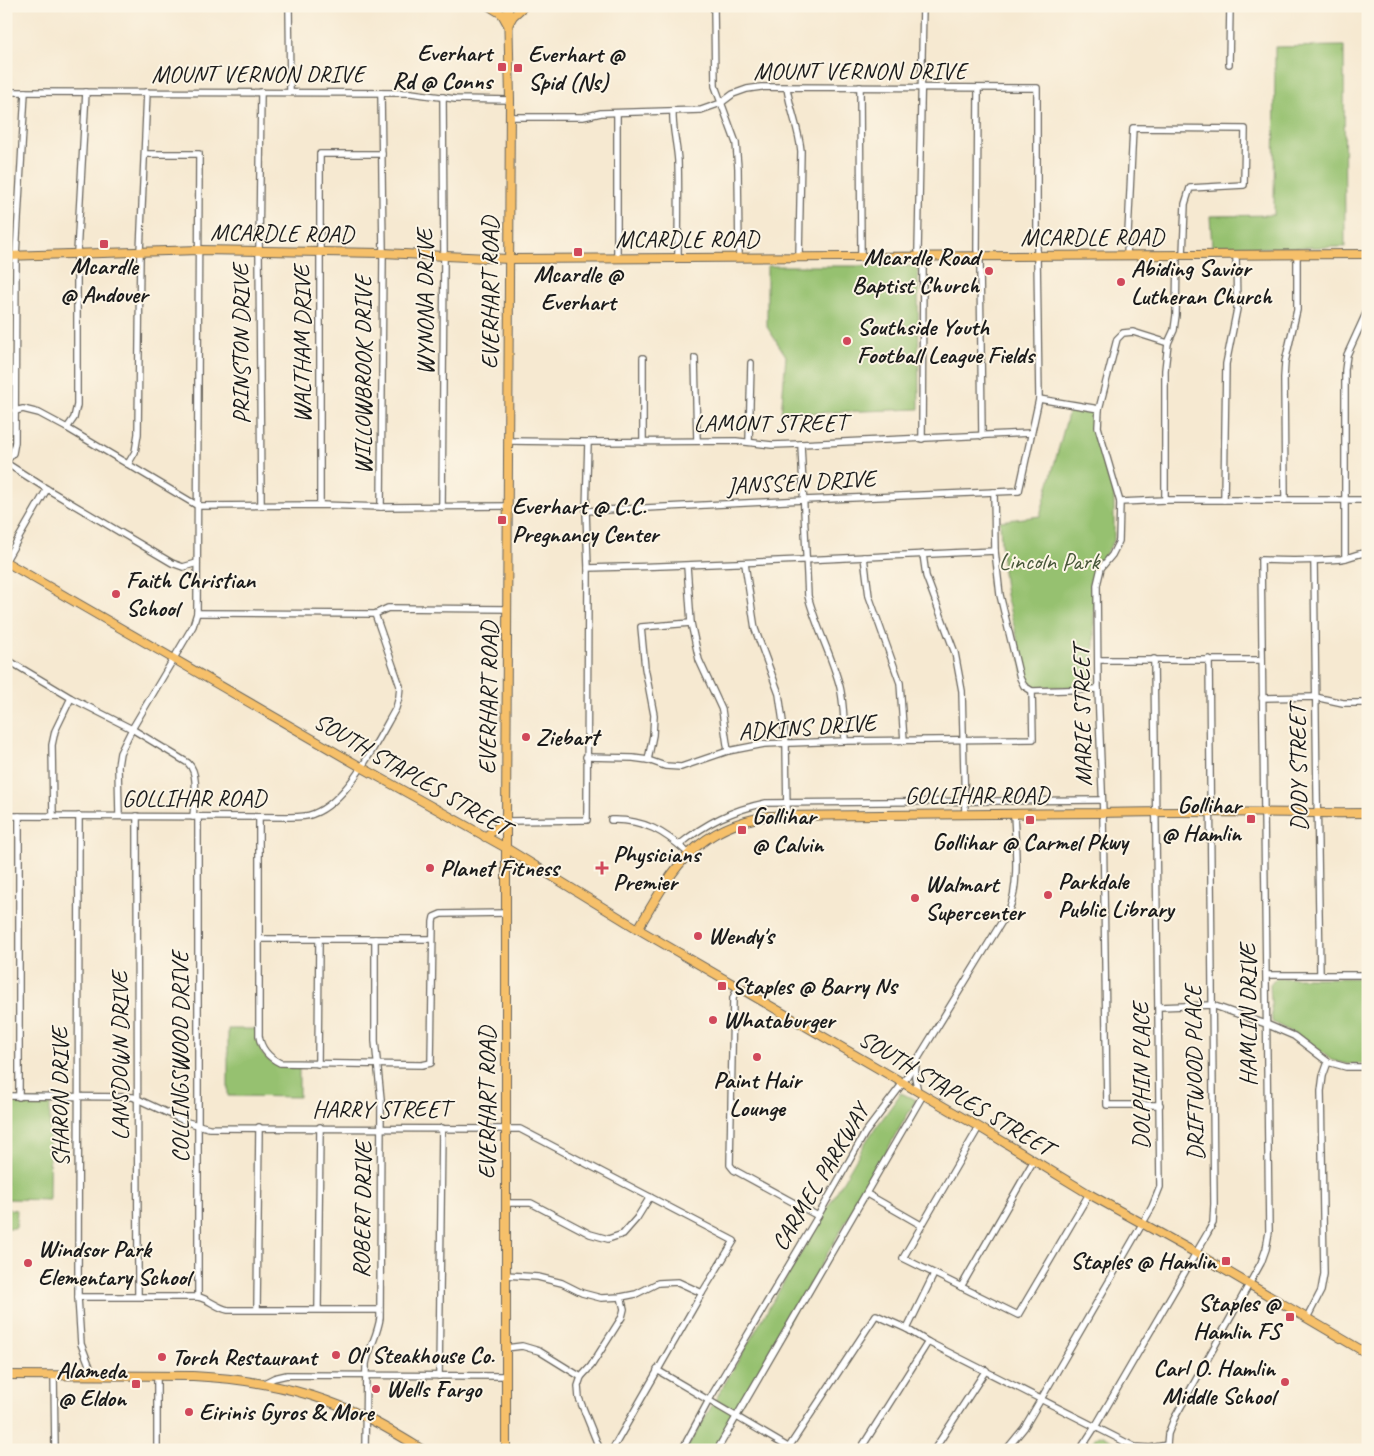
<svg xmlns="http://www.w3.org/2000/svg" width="1374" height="1456" viewBox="0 0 1374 1456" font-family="Caveat,sans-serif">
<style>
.green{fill:#96c16f;stroke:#596e46}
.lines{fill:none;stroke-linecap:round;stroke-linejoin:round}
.minor-casing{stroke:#68645b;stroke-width:8}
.major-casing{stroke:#68645b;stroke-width:10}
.minor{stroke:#fff;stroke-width:5.5}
.major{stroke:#f6c06b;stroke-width:8}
.poi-dot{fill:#d1495b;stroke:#fcf5e5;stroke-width:2}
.labels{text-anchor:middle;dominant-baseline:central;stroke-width:4;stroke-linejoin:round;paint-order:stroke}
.poi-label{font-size:24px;font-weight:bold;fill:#1c1c1c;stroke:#fcf5e5;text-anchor:start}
.street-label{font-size:24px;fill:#1c1c1c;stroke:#fcf5e5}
.park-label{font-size:24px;fill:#475639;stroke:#fcf5e5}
</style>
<rect width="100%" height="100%" fill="#fcf5e5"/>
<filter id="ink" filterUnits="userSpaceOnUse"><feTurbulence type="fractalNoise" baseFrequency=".02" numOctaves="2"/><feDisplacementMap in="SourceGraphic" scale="10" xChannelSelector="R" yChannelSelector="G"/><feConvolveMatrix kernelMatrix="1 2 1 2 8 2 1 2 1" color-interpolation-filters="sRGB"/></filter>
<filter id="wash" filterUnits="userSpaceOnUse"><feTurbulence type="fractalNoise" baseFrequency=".0096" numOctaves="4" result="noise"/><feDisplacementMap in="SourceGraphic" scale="20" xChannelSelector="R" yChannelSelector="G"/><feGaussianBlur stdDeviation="1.12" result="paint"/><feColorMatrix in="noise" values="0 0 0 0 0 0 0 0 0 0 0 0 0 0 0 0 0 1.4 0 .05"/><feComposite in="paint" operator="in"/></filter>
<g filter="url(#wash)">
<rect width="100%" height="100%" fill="#f6e9d1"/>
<!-- green -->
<g class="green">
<path d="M1344 46 1345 247 1212 248 1210 216 1274 215 1275 47Z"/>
<path d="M7 266 11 272V444L6 453Z"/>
<path d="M767 266H918L919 409 781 414 786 356 767 327Z"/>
<path d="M1070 407 1095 412 1094 428 1095 437 1114 492V541L1099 564 1094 575V685L1092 687H1032C1020 681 1022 660 1019 648 1016 630 1010 613 1006 595 1002 570 1001 545 1000 521L1040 516Z"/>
<path d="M1276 978H1368V1064H1347L1331 1060 1307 1040 1272 1022 1270 985Z"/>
<path d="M228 1029H256C257 1058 271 1068 299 1067V1097L228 1096Z"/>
<path d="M901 1093 916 1100 714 1450H686L867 1140Z"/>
<path d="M6 1101H50L49 1200 6 1199Z"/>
<path d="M6 1209 17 1210 16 1228H6Z"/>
<path d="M1100 1435 1103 1436 1131 1450H1086L1096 1437Z"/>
</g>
</g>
<g filter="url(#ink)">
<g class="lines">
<!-- minor casing -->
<g class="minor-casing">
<g id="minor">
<path d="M289 6 290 92"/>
<path d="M714 6 715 86 736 143 738 168 739 258"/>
<path d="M1229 64 1230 6"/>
<path d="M860 87 861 257"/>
<path d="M787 88C790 110 799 129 801 151L799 257"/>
<path d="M978 89 977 250 980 263 982 436"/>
<path d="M6 92 411 93 455 99 510 100"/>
<path d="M261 92 259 251 261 505"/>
<path d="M673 111C672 128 677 144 678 161 679 193 678 226 678 258"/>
<path d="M510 117H583L601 113 701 110 721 103 733 94 747 89 761 87 1037 88V256L1039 399 1019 491 804 500 586 511"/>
<path d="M1127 255 1133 128 1245 129 1244 185 1190 188 1185 204 1183 255"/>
<path d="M617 258V113"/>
<path d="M643 358V442"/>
<path d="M695 358 697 441"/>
<path d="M1039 399 1099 409"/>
<path d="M15 411 23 409 39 413 67 428 198 506 320 505 381 507 508 506"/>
<path d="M67 428 74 418 77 405V253L86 92"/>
<path d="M922 439 923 264 918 251 923 6"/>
<path d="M508 441 588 442 736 441 772 445 801 444 1031 433"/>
<path d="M749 442 751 363"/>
<path d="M801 444 808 596C816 627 832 656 840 687 844 704 844 722 845 741"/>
<path d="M6 462 13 453 15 442 16 256 25 92"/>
<path d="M6 463 47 489 172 563 183 567 197 563"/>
<path d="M128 464 135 452 138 434 140 252 147 92"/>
<path d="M1165 500V370L1168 343 1174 330 1176 315 1177 255"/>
<path d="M1224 500 1226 364 1237 309 1236 255"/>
<path d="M1285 500 1284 378 1285 362 1297 310V254"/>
<path d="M1120 502 1165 500H1368"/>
<path d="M320 505V154H382"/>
<path d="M381 507 383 253 381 93"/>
<path d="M442 507 444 257 443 97"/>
<path d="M923 554 926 576 955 653 962 691 965 813"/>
<path d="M864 557 869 596 900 683 904 741"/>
<path d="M1345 558V370L1347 355 1368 309"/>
<path d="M6 560 47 489"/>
<path d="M1314 561C1315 699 1318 836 1320 974"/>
<path d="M745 564 755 629 779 694 786 743 787 815"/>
<path d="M687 566 691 623 699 660 722 710 728 751"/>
<path d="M588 568C724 565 859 557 995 551"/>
<path d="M197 613 375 614 388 608 508 609"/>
<path d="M6 659 71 698 132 729 188 763C200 774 194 801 193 817"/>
<path d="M1099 660H1262"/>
<path d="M6 670 11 662"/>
<path d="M1032 691 1098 689"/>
<path d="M1262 698 1315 697 1343 703H1368"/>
<path d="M586 757 633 758 648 760 665 766 681 767 728 751 764 744 845 741 1033 739 1032 691 1024 686 1020 678 1000 595 995 551 994 492"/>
<path d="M648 760 653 735 654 715 645 668 641 627 691 623"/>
<path d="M6 816 290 817C298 817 306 817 313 814 349 801 378 739 396 708L399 697 400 686 375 614"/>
<path d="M53 816 52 745 55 731 71 698"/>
<path d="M79 816 78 1297 81 1344 93 1375"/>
<path d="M119 816 118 766 120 753 132 729 193 626 197 613 199 154H145"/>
<path d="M137 816 138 1296"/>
<path d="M198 817V1297"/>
<path d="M259 817V1036C261 1049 268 1057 280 1063L422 1065 431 1063 433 922 434 917 441 914 506 913"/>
<path d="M611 820C644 819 665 832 688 853"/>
<path d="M506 821 587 820 588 568 586 511 588 442"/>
<path d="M679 845C706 823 732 810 766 803L1102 800"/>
<path d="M260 939H432"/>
<path d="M1267 975H1368"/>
<path d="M738 987 733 998 730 1165 734 1170 818 1216"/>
<path d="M1159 1007 1212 1005 1266 1024 1294 1036 1328 1062 1346 1067H1368"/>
<path d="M916 1063 915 1077 918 1092"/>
<path d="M318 1064 319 939"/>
<path d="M6 1096 133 1097 187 1122 209 1128 520 1129 734 1241 702 1293 612 1450"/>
<path d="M19 1097V816"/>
<path d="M1160 1105H1107L1103 813 1098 689 1097 585 1101 568 1112 555 1119 541 1120 502 1098 427 1099 409 1117 339 1123 333 1133 332 1168 343"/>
<path d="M979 1127 903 1258 1018 1315 1089 1194"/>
<path d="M867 1194 921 1225"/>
<path d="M506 1203H531L590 1234 608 1239 623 1234 637 1218 650 1197"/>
<path d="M505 1275 538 1277 562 1283 582 1293 601 1298 621 1297 636 1294 658 1283 678 1282 702 1293"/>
<path d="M961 1287 1034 1160"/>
<path d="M78 1297H198C209 1299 217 1308 228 1310H380"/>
<path d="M257 1309 259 1127"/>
<path d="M318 1309 320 1127"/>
<path d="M1307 1318 1321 1291 1324 1274 1321 1091 1323 1076 1328 1062"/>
<path d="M907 1329 934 1274"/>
<path d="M506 1348 522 1346 539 1351 581 1377"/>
<path d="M657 1370 793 1450"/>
<path d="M54 1375 55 1450"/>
<path d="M439 1376 442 1128"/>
<path d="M264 1383 274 1378 287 1375 506 1376"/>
<path d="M1167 1445 1168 1434 1174 1419 1261 1263 1266 1249 1269 1232 1261 560C1288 561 1314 561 1341 559 1351 558 1355 553 1368 553"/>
<path d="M157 1450V1376"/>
<path d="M365 1450 366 1364C369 1348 378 1334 380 1318L381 1099 375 1041V939"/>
<path d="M600 1450 579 1398 578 1386 581 1377 591 1366 622 1317 624 1309 621 1297"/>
<path d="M682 1450 709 1400 818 1216 865 1133 903 1083 1009 910C1020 885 1015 841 1014 813"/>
<path d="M717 1450 923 1095"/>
<path d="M787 1450 876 1315 907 1329 928 1342 1135 1447 1150 1448 1167 1445 1170 1450"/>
<path d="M860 1450 928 1342"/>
<path d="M934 1450 986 1370"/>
<path d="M1006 1450 1024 1428 1041 1399 1152 1207 1160 1187 1154 659"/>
<path d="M1080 1450 1095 1427 1207 1234 1213 1223 1214 1204 1209 659"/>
</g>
</g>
<!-- major casing -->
<g class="major-casing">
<g id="major">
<path d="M489 6 502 14 507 23"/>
<path d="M509 23 513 16 524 6"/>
<path d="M6 256 199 250 383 253 509 259 1368 254"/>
<path d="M6 562 361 767 506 848 638 929 979 1127 1089 1194 1196 1253 1368 1354"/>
<path d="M485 837 498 827 506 816"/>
<path d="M638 929C673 869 694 828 768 816L1103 813C1191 810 1279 814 1368 813"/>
<path d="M6 1375 193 1376C254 1379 312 1390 367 1418 386 1427 405 1439 423 1450"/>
<path d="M506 1450V821L510 100 508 6"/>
</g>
</g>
<!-- minor -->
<use href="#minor" class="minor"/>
<!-- major -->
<use href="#major" class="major"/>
</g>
</g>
<!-- markers -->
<g class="poi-dot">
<rect x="497" y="62" width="10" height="10" rx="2.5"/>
<rect x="513" y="63" width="10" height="10" rx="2.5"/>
<rect x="99" y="239" width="10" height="10" rx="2.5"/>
<rect x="573" y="247" width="10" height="10" rx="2.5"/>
<circle cx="989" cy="271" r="5"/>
<circle cx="1121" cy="282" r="5"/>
<circle cx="847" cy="341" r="5"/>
<rect x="497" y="515" width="10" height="10" rx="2.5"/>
<circle cx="116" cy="594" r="5"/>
<circle cx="526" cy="737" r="5"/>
<rect x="1246" y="814" width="10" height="10" rx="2.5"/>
<rect x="1025" y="815" width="10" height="10" rx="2.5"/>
<rect x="737" y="825" width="10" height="10" rx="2.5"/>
<circle cx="430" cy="868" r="5"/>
<path d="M599.5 860.5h5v5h5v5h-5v5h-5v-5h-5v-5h5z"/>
<circle cx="1048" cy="895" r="5"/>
<circle cx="915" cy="898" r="5"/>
<circle cx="698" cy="936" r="5"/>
<rect x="717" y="981" width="10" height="10" rx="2.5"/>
<circle cx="713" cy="1020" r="5"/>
<circle cx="757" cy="1057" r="5"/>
<rect x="1221" y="1256" width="10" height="10" rx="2.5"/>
<circle cx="28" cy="1263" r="5"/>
<rect x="1285" y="1312" width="10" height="10" rx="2.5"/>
<circle cx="336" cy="1355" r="5"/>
<circle cx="162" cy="1357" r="5"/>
<circle cx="1285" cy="1382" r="5"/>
<rect x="131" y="1379" width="10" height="10" rx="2.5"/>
<circle cx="376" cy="1389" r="5"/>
<circle cx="189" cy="1412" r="5"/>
</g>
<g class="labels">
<!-- poi labels -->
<g class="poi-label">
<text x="492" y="53" text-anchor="end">Everhart<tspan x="492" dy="28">Rd @ Conns</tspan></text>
<text x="528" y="54">Everhart @<tspan x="528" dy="28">Spid (Ns)</tspan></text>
<text x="979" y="257" text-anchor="end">Mcardle Road<tspan x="979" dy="28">Baptist Church</tspan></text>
<text x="104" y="266" text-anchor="middle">Mcardle<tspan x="104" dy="28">@ Andover</tspan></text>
<text x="1131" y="268">Abiding Savior<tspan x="1131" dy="28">Lutheran Church</tspan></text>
<text x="578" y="274" text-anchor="middle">Mcardle @<tspan x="578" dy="28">Everhart</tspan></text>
<text x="857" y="327">Southside Youth<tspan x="857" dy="28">Football League Fields</tspan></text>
<text x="512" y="506">Everhart @ C.C.<tspan x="512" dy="28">Pregnancy Center</tspan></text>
<text x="126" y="580">Faith Christian<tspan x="126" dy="28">School</tspan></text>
<text x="536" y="737">Ziebart</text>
<text x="1241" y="805" text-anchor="end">Gollihar<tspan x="1241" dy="28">@ Hamlin</tspan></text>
<text x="752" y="816">Gollihar<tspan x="752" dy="28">@ Calvin</tspan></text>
<text x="1030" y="842" text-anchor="middle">Gollihar @ Carmel Pkwy</text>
<text x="613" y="854">Physicians<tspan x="613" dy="28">Premier</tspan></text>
<text x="440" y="868">Planet Fitness</text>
<text x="1058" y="881">Parkdale<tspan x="1058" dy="28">Public Library</tspan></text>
<text x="925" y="884">Walmart<tspan x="925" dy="28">Supercenter</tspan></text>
<text x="708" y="936">Wendy's</text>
<text x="732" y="986">Staples @ Barry Ns</text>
<text x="723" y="1020">Whataburger</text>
<text x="757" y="1080" text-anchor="middle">Paint Hair<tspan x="757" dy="28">Lounge</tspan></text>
<text x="38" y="1249">Windsor Park<tspan x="38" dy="28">Elementary School</tspan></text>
<text x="1216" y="1261" text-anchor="end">Staples @ Hamlin</text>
<text x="1280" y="1303" text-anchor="end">Staples @<tspan x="1280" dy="28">Hamlin FS</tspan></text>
<text x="346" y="1355">Ol' Steakhouse Co.</text>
<text x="172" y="1357">Torch Restaurant</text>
<text x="1275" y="1368" text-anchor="end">Carl O. Hamlin<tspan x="1275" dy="28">Middle School</tspan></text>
<text x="126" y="1370" text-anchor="end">Alameda<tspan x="126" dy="28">@ Eldon</tspan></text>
<text x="386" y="1389">Wells Fargo</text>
<text x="199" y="1412">Eirinis Gyros &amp; More</text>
</g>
<!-- street labels -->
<g class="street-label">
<text x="860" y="71">MOUNT VERNON DRIVE</text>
<text x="258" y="74">MOUNT VERNON DRIVE</text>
<text transform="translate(282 233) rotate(1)">MCARDLE ROAD</text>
<text x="1092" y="237">MCARDLE ROAD</text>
<text x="687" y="239">MCARDLE ROAD</text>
<text transform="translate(490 293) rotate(-90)">EVERHART ROAD</text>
<text transform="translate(425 302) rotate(-90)">WYNONA DRIVE</text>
<text transform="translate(241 344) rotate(-90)">PRINSTON DRIVE</text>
<text transform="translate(302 344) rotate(-90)">WALTHAM DRIVE</text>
<text transform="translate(363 375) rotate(-90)">WILLOWBROOK DRIVE</text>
<text x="770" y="423">LAMONT STREET</text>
<text transform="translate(801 482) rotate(-3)">JANSSEN DRIVE</text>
<text transform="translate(488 698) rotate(-89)">EVERHART ROAD</text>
<text transform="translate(1082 716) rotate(-91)">MARIE STREET</text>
<text transform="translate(807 727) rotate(-4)">ADKINS DRIVE</text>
<text transform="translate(1298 768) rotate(-91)">DODY STREET</text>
<text transform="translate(412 774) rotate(30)">SOUTH STAPLES STREET</text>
<text x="977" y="795">GOLLIHAR ROAD</text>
<text x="194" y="798">GOLLIHAR ROAD</text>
<text transform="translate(1248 1015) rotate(-90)">HAMLIN DRIVE</text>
<text transform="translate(120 1056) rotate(-90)">LANSDOWN DRIVE</text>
<text transform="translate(180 1057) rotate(-90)">COLLINGSWOOD DRIVE</text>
<text transform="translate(1194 1073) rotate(-91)">DRIFTWOOD PLACE</text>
<text transform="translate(1141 1076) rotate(-90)">DOLPHIN PLACE</text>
<text transform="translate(956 1093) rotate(31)">SOUTH STAPLES STREET</text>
<text transform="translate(60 1097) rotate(-90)">SHARON DRIVE</text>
<text transform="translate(487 1103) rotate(-90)">EVERHART ROAD</text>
<text x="381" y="1109">HARRY STREET</text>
<text transform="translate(820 1177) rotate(-59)">CARMEL PARKWAY</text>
<text transform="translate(362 1210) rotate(-89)">ROBERT DRIVE</text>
</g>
<!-- park labels -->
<g class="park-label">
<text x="1049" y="561">Lincoln Park</text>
</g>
</g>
<!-- margin -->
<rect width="1374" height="1456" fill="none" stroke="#fcf5e5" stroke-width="25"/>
</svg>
